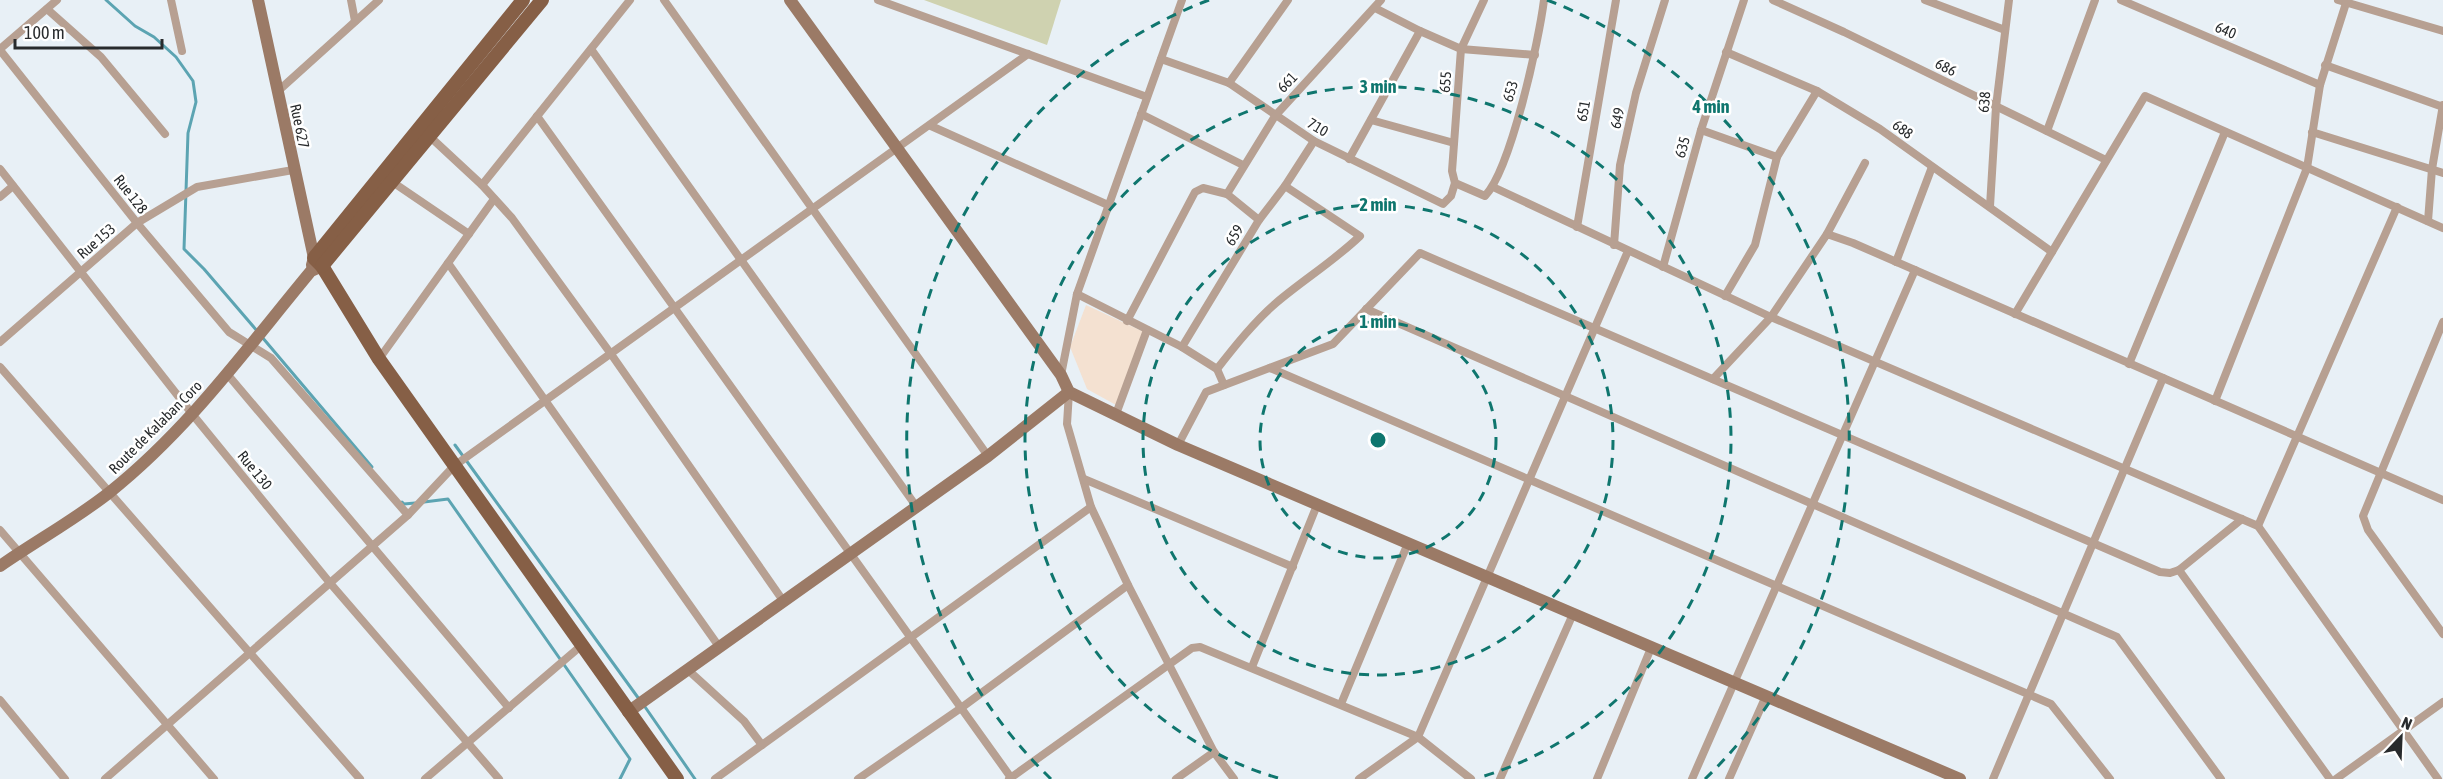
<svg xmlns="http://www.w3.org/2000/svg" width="2443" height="779" viewBox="0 0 2443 779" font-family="'Asap Condensed',sans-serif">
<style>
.commercial{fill:#f4e1d1}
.pitch{fill:#cfd2b0}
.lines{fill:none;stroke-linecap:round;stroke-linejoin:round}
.stream{stroke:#5ca4b2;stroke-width:3}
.street{stroke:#b7a092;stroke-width:8}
.secondary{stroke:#9b7a66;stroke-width:12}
.primary{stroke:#865f46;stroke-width:14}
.ring{fill:none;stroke:#0f766e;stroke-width:3;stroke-dasharray:10 8}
.labels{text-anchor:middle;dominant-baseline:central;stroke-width:5;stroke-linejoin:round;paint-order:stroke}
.street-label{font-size:15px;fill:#282b2d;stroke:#fff}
.centre{fill:#0f766e;stroke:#fff;stroke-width:3}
.ring-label{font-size:18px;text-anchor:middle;font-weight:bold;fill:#0f766e;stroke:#fff;stroke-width:5;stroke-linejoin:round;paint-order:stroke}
</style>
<rect width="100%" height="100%" fill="#e8f0f6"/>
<!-- commercial -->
<path class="commercial" d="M1086 305 1144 332 1116 405 1087 389 1070 347Z"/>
<!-- pitch -->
<path class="pitch" d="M924 0H1061L1047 45Z"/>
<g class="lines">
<!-- stream -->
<g class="stream">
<path d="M106 0 135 26 154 37 176 57 193 81 196 102 188 133 184 249 204 269 258 332"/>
<path d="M262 337 372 467"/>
<path d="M455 445 639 699"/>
<path d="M402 502 404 504 415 503"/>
<path d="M424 502 448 499 630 759 620 779"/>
<path d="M643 704 695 779"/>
</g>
<!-- street -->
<g class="street">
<path d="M171 0 182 51"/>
<path d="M351 0 355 21"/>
<path d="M664 0 988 456"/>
<path d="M878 0 1147 97"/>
<path d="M1484 0 1461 49 1452 171 1455 183 1485 196C1511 169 1539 40 1544 0"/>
<path d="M1773 0 1844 32 2106 160"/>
<path d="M1925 0 2005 30"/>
<path d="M2121 0 2320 85"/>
<path d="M2338 0 2443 31"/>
<path d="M1375 8 1420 31 1461 49 1535 55"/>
<path d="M47 9 101 57 165 134"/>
<path d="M0 49 57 0"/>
<path d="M591 49 916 506"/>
<path d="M0 50 137 223 229 332 271 358 408 515"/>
<path d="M1726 52 1817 91 1880 129 2052 252"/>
<path d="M1161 59 1229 83 1314 141 1443 204 1451 196 1455 183"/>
<path d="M2325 65 2443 107"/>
<path d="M1229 83 1288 0"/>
<path d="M277 92 379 0"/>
<path d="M1141 114 1243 165"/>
<path d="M537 116 1012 779"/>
<path d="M1371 120 1454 143"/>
<path d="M931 126 1108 205"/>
<path d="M1701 130 1777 157"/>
<path d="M2047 131 2095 0"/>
<path d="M2312 132 2443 173"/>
<path d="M426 133 482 185 512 218 611 354 784 602"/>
<path d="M1349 159 1420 31"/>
<path d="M0 169 193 415 330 583 499 779"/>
<path d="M391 181 469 234"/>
<path d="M482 185 630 0"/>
<path d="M1493 187 1771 317 2258 526 2438 779"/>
<path d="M1227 194 1275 116 1381 0"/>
<path d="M0 197 13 186"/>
<path d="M1990 206 1996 107 2009 0"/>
<path d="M2428 221 2432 169 2443 105"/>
<path d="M1577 227 1616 0"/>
<path d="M1827 234 1865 163"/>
<path d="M1614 245 1620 165 1636 93 1665 0"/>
<path d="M1896 262 1932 167"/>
<path d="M448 263 720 648"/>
<path d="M1663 267 1701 130 1744 0"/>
<path d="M1077 294 1182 347 1217 369 1224 385"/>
<path d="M1725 296 1755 245 1777 157 1817 91"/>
<path d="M1366 309 2117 637 2221 779"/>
<path d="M2015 314 2145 96 2443 228"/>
<path d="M1127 321 1195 192 1203 188 1227 194 1259 220"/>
<path d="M2443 322 2363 516 2368 530 2443 634"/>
<path d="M0 342 137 223 197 187 293 170"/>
<path d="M1182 347 1259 220 1285 186 1314 141"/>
<path d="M379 359 494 199"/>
<path d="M2129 364 2225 132"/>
<path d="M0 367 360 779"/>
<path d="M1270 368 2051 704 2110 779"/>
<path d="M1217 369C1235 346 1254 322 1276 303 1303 280 1334 261 1360 236L1285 186"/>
<path d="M228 375 509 708"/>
<path d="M1061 375 1077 294 1182 0"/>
<path d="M1713 379 1771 317 1827 234 1853 243 2443 500"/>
<path d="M1069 392 1067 424 1091 507 1128 585 1214 752 1234 779"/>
<path d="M2215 401 2307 168 2320 85 2347 0"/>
<path d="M1116 414 1147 330"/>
<path d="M1178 445 1206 392 1333 344 1420 253 2160 572 2170 573 2179 570 2242 519"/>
<path d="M1084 479 1293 567"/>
<path d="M2258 526 2397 207"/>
<path d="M0 530 214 779"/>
<path d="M2179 570 2330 779"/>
<path d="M1252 667 1317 505"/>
<path d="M688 670 744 721 762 745"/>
<path d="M0 700 65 779"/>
<path d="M1341 704 1408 543"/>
<path d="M105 779 408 515 454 466 1028 54"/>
<path d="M425 779 582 645"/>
<path d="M715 779 1091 507"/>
<path d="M858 779 961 708 1128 585"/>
<path d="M1009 779 1192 648 1200 647 1418 737 1471 779"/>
<path d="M1176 779 1214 752"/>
<path d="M1359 779 1418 737 1628 251"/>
<path d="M1500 779 1573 614"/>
<path d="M1597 779 1651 648"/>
<path d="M1692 779 1915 270"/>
<path d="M1729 779 1766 696"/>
<path d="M1993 779 2163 378"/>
<path d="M2336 779 2443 702"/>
</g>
<!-- secondary -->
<g class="secondary">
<path d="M258 0 314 258 312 265"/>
<path d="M790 0 1061 375 1069 392 1178 445 1960 779"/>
<path d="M0 566C36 541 76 519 110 492 189 429 247 348 311 271L322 266"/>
<path d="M628 712 988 456 1069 392"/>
</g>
<!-- primary -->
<g class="primary">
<path d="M523 0 314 258 322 266 379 359 677 779"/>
<path d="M322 266 542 0"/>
</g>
</g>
<!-- distance rings -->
<g class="ring">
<circle cx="1378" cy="440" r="118"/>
<circle cx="1378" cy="440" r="235"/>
<path d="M1278 778A353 353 0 1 1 1478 778"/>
<path d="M1051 779A471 471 0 0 1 1209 0M1547 0A471 471 0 0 1 1705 779"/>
</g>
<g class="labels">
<!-- street labels -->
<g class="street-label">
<text transform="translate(2226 30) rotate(23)">640</text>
<text transform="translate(1946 67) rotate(27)">686</text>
<text transform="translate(1287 82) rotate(-47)">661</text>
<text transform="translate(1445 82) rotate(-86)">655</text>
<text transform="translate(1510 91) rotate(-74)">653</text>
<text transform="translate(1984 102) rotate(-85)">638</text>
<text transform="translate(1583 111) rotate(-80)">651</text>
<text transform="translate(1617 118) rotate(-78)">649</text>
<text transform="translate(300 126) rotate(78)">Rue 627</text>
<text transform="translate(1318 127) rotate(31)">710</text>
<text transform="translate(1903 129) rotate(36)">688</text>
<text transform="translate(1682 147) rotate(-75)">635</text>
<text transform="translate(131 194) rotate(52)">Rue 128</text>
<text transform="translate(1234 235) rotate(-59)">659</text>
<text transform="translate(96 241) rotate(-41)">Rue 153</text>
<text transform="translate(155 427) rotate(-45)">Route de Kalaban Coro</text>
<text transform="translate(255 470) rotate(51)">Rue 130</text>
</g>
</g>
<circle cx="1378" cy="440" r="9" class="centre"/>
<g class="ring-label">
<text x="1378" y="93">3 min</text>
<text x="1711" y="113">4 min</text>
<text x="1378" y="211">2 min</text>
<text x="1378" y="328">1 min</text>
</g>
<!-- north arrow -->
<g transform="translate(2401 737) rotate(23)" stroke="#ffffff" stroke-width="4.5" paint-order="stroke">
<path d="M0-4.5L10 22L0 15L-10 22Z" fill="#282b2d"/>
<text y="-9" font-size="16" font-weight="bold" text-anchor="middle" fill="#282b2d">N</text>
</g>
<!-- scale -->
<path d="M15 39v9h147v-9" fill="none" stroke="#282b2d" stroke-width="3"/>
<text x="24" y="39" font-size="18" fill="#282b2d" stroke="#ffffff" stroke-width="4.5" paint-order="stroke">100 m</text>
</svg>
